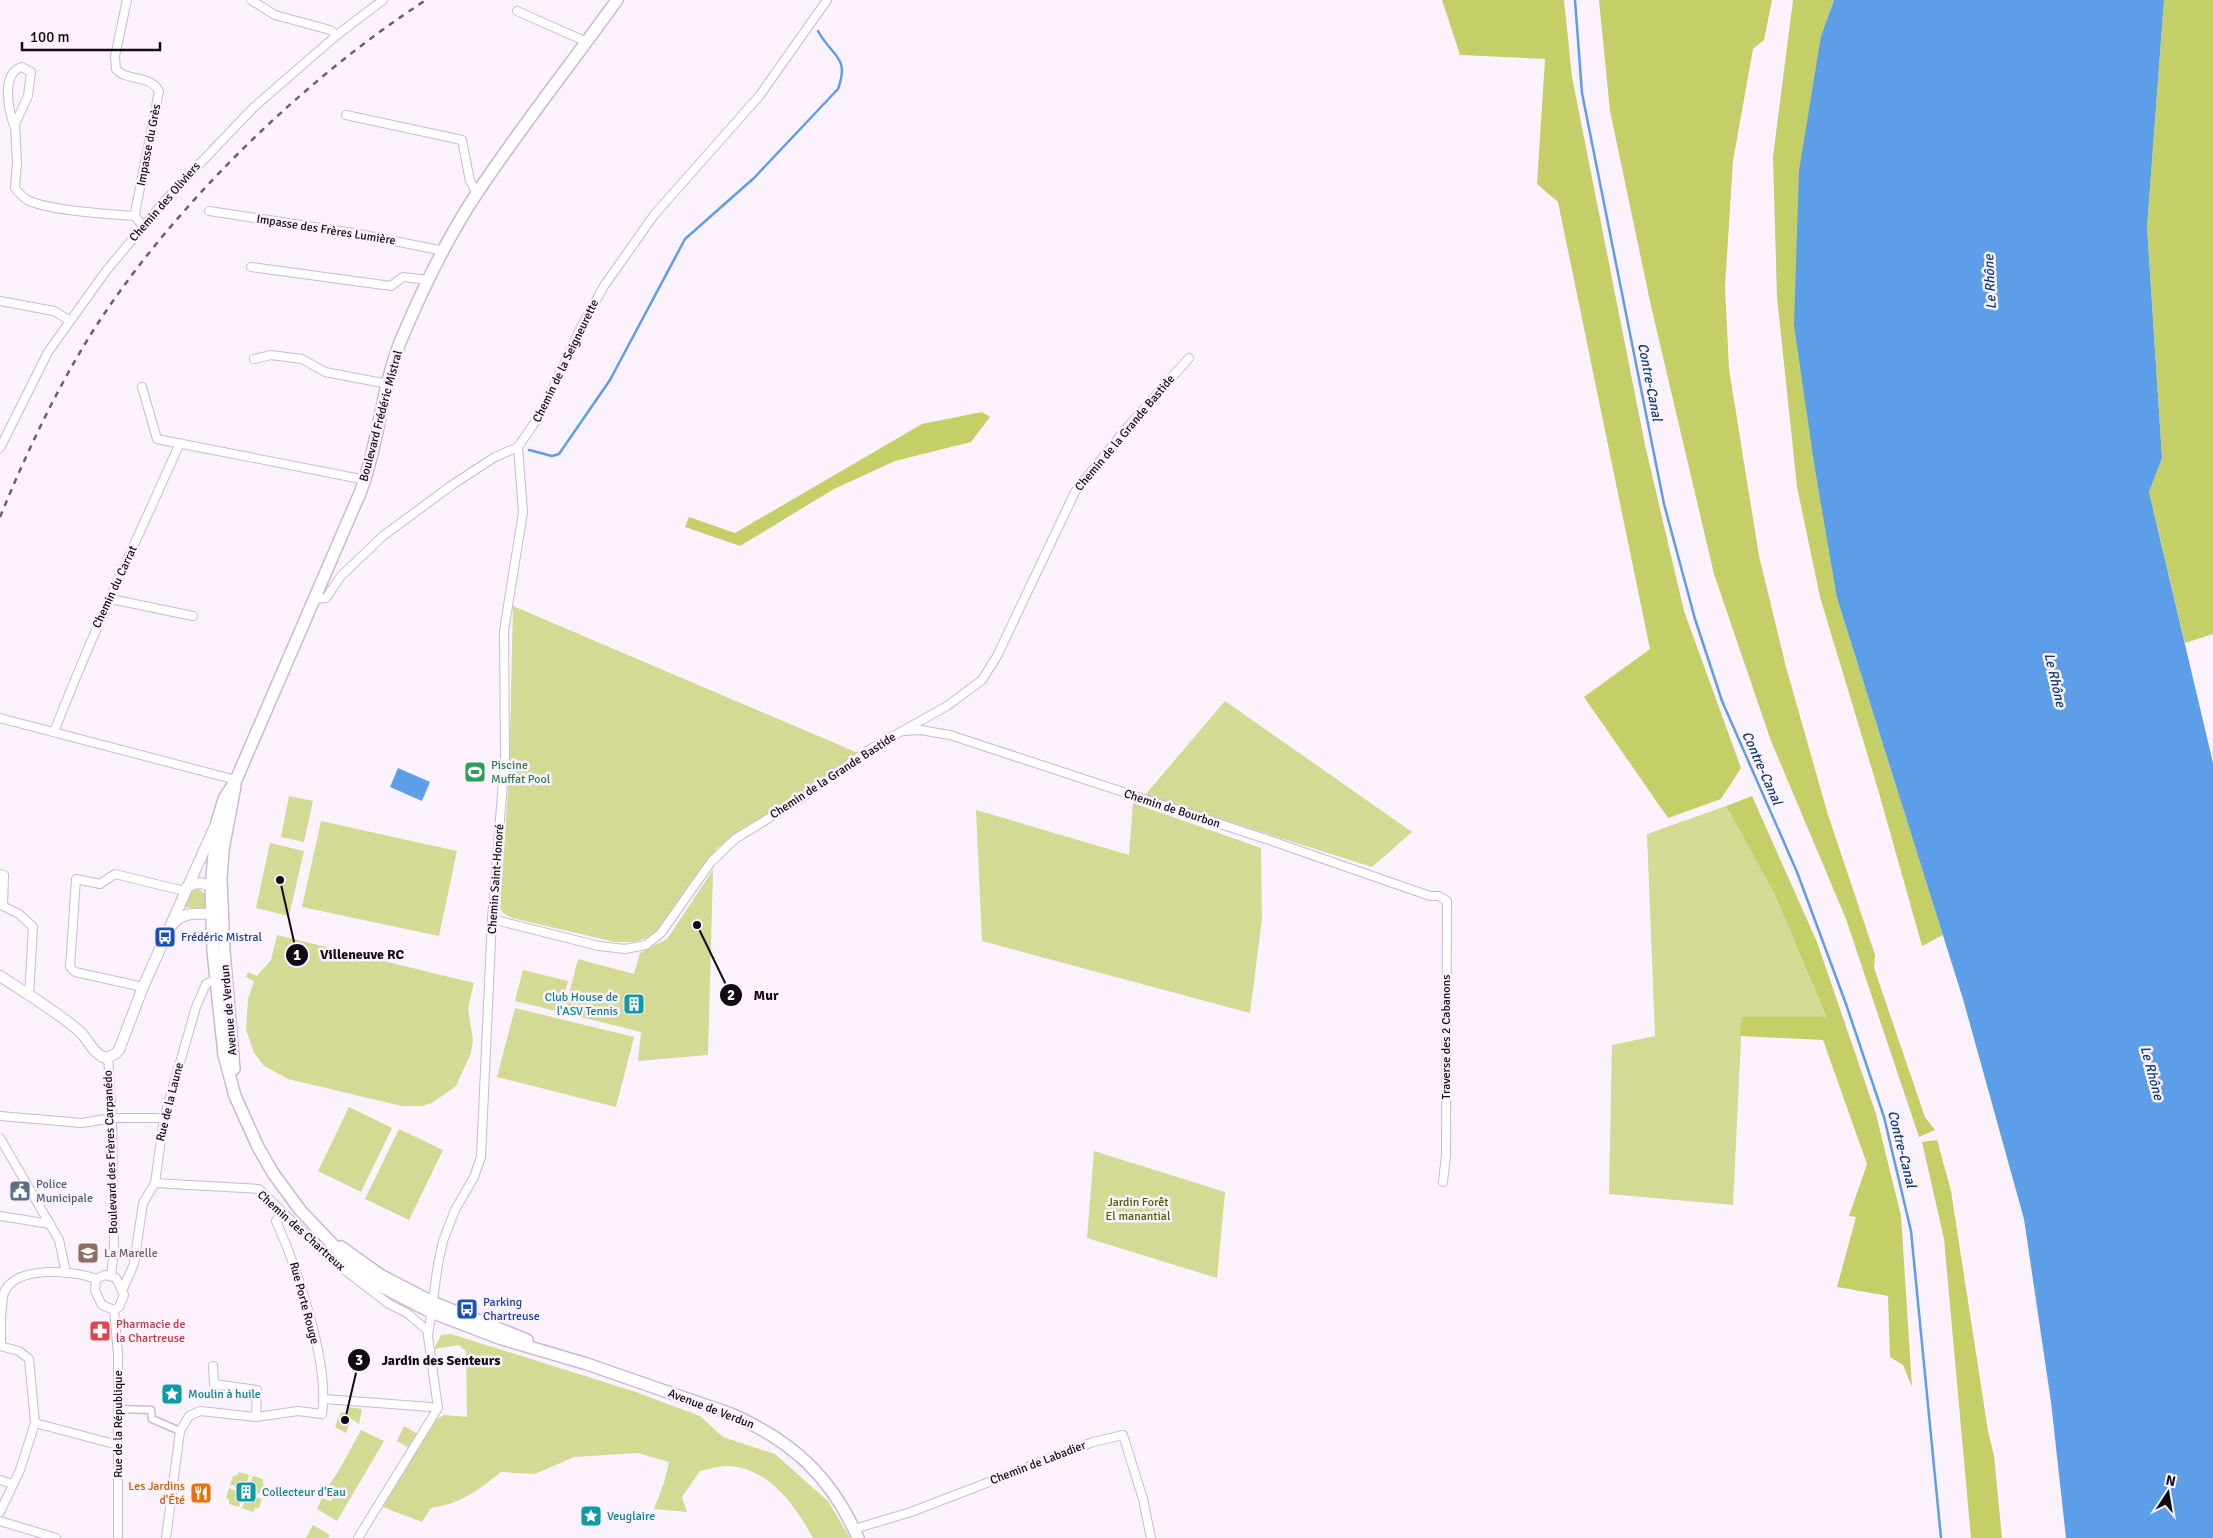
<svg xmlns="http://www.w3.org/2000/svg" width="2213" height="1538" viewBox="0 0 2213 1538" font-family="Signika,sans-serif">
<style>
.green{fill:#d2da94}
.forest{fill:#c5cf67}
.water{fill:#5d9ee8}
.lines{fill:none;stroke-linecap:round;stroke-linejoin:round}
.stream{stroke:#5d9ee8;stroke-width:2.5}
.pedestrian-casing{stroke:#ccb8d5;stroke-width:9}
.minor-casing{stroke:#ccb8d5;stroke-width:10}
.tertiary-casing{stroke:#ccb8d5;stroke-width:12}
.secondary-casing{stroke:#ccb8d5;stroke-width:14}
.pedestrian{stroke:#fff;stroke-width:6}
.minor{stroke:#fff;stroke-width:8}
.tertiary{stroke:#fff;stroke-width:10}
.secondary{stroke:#fff;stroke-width:11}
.rail{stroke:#68606b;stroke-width:2.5;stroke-dasharray:6 6;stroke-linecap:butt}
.labels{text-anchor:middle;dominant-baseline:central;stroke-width:5;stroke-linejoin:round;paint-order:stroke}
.street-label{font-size:12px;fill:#120b15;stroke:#fbf2fe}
.leisure-label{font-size:12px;fill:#27864d;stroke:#fbf2fe;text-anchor:start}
.transit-label{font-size:12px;fill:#164399;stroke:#fbf2fe;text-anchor:start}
.culture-label{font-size:12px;fill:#0d838f;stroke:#fbf2fe;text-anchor:start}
.service-label{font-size:12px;fill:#4e5e75;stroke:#fbf2fe;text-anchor:start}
.park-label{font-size:12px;fill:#535807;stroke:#fbf2fe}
.education-label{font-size:12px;fill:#785e54;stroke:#fbf2fe;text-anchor:start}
.health-label{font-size:12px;fill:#be3a42;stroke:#fbf2fe;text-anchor:start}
.food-label{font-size:12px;fill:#c56008;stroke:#fbf2fe;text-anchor:end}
.water-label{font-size:14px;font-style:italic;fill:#103e6d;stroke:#fbf2fe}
.leader{fill:none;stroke:#120b15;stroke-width:2}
.callout-dot{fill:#120b15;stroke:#fbf2fe;stroke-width:2}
.mark-label{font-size:15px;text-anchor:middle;font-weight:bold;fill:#fff}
.callout-label{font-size:14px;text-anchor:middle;font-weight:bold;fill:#120b15;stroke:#fbf2fe;stroke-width:5;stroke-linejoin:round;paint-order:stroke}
</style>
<rect width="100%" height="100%" fill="#fbf2fe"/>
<!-- green -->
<g class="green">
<path d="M513 606 858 753 717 848 669 921 658 932 644 939 633 942H615L512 918 503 913 500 907 509 776Z"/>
<path d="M1225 701 1412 832 1372 867 1145 795Z"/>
<path d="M289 796 313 801 304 842 281 837Z"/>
<path d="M1133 803 1261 848 1262 919 1250 1013 982 941 976 810 1129 855Z"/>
<path d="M1726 806 1774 893 1826 1018H1742L1733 1205 1609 1194 1612 1045 1655 1036 1647 834Z"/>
<path d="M321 821 457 851 439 936 302 907Z"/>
<path d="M270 843 304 851 289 916 256 908Z"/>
<path d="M713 870 708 1055 638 1061 641 1032 564 1013 578 959 634 974 640 953 667 939Z"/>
<path d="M199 889 207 896 206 907 203 909 184 907 191 891Z"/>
<path d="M277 935 474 983 468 1008 473 1040 471 1053 456 1086 432 1103 422 1106H402L288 1079 264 1066 254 1053 246 1030 248 999 254 981 246 977 248 972 257 976 271 960Z"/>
<path d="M523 970 568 981 560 1012 515 1001Z"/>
<path d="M515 1008 634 1037 616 1107 497 1077Z"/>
<path d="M349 1107 392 1128 361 1192 318 1171Z"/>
<path d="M399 1129 443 1150 409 1220 365 1199Z"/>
<path d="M1094 1151 1225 1192 1217 1278 1087 1238Z"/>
<path d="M451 1334 633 1391 700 1416 723 1437 775 1454 828 1501 850 1538H813C795 1505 768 1467 727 1466 718 1466 709 1469 700 1471L682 1497 687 1512 654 1509 664 1483 669 1462 638 1453 574 1457 535 1474 501 1472C477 1491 462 1503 431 1508L422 1522 383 1507 431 1422 444 1415 467 1417 466 1351 459 1345 434 1349 441 1335Z"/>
<path d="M348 1407 362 1409 359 1424 351 1419 346 1433 335 1427 341 1412 347 1413Z"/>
<path d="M404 1426 418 1434 409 1448 397 1441Z"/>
<path d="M361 1430 384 1441 337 1521 317 1509 322 1498 331 1501 333 1496 324 1492 338 1472Z"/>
<path d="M239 1472 249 1475 247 1482H242L239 1487 230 1485 233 1476 237 1475Z"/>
<path d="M253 1476 263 1479V1484L266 1486 263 1495 255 1492V1486L250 1483Z"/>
<path d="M229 1488 237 1491V1497L241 1500 239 1507 229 1504V1500L226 1497Z"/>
<path d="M253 1496 262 1499 259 1508H255L253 1512 242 1508 245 1501H250Z"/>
<path d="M313 1525 330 1535 328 1538H306Z"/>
</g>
<!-- forest -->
<g class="forest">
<path d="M1442 0H1564L1572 77 1645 445 1684 611 1741 768 1721 799 1668 818 1584 697 1650 649 1558 202 1537 184 1545 59 1460 55Z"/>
<path d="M1599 0H1772L1764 40 1753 49 1733 161 1725 287 1729 369 1759 556 1786 667 1828 815 1875 955 1874 968 1925 1117 1935 1130 1919 1137 1846 919 1771 741 1714 574 1651 306 1610 111Z"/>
<path d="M1793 0H1834L1821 36 1837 598 1943 935 1922 946 1879 793 1820 597 1797 487 1777 297 1773 157Z"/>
<path d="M2164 0H2213V634L2185 643 2149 492 2162 458 2147 227Z"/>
<path d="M982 412 990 417 971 442 895 461 834 489 740 546 685 527 689 517 735 533 922 424Z"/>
<path d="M1752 796 1817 942 1876 1114 1901 1216 1912 1387 1903 1365 1890 1357 1888 1296 1837 1287 1856 1217 1849 1216 1867 1164 1823 1040 1740 1036 1742 1017H1826L1774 893 1726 806Z"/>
<path d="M1937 1140 1951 1191 1988 1431 1994 1456 2002 1538H1971L1944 1239 1922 1142Z"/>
</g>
<!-- water -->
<g class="water">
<path d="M1834 0H2164L2147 227 2162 458 2149 492 2213 763V1538H2066L2051 1402 2024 1219 1963 999 1837 598 1814 463 1794 325 1799 171 1821 36Z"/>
<path d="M398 768 430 782 422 801 390 787Z"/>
</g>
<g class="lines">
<!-- stream -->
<g class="stream">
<path d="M1575 0 1582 93 1664 504 1695 619 1722 701 1797 872 1846 1004 1884 1117 1911 1231 1941 1538"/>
<path d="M529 450 552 456 559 454 610 380 685 239 754 178 838 89C850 56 832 57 818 31"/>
</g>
<!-- pedestrian casing -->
<g class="pedestrian-casing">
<path id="pedestrian" d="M118 1409 151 1410 152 1419 180 1431"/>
</g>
<!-- minor casing -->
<g class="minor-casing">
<g id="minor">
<path d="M127 0 115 56 116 69C127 82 150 74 159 91L136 208 135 216 143 227"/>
<path d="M251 0 275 15 330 30 337 35"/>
<path d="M517 11 587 42"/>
<path d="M346 115 462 140 470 181 477 193"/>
<path d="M15 128C9 113 0 73 22 67L31 72 28 96 15 124 17 163 15 188C19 193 23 198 29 201 55 211 107 214 135 216"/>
<path d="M209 211 354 233 444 251"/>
<path d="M251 267 391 286 403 277 429 280"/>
<path d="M0 301 54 311 69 320"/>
<path d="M254 359 271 355 302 359 325 372 388 384"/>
<path d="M142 387 157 439 366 480"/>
<path d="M0 448 48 352 106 271 168 197 254 107 337 35 383 0"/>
<path d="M111 599 193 616"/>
<path d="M315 599 326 598 341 576 383 536 452 485 495 457 518 447 542 412 580 329 604 286 654 215 760 95 827 0"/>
<path d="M0 718 236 780"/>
<path d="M905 731 920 730 950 735 1269 840 1430 896H1439L1447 901 1446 1155 1443 1182"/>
<path d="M54 732C92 634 137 539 180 443"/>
<path d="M0 874 4 875 3 906 19 914 33 927 29 995"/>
<path d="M492 919 599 946 625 949 646 945 661 933 711 862 735 839 803 797 870 749 947 706 982 680 997 656 1075 492 1125 430 1189 358"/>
<path d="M143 987 75 972 70 967 76 879 100 884 115 874 184 891"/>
<path d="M108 1057 112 1118 114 1250 111 1276"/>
<path d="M0 1116 82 1123 112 1118H164"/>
<path d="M0 1138 59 1240 66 1273"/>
<path d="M155 1183 259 1189 334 1262 389 1304 407 1313 428 1331"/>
<path d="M0 1216 50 1224"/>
<path d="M105 1275 116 1278 124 1295 119 1307 114 1310 102 1305 95 1291 96 1279Z"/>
<path d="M123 1289 134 1264 143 1203 155 1183 164 1118 196 1007 206 984 216 979"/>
<path d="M114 1310 118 1354V1538"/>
<path d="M0 1346 19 1351 29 1359 35 1423 20 1470 0 1512"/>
<path d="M1 1346C1 1330 0 1308 4 1293 15 1265 74 1270 96 1279"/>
<path d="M213 1366 214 1384 257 1390 256 1417"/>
<path d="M324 1399 431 1407"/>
<path d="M35 1423 118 1445"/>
<path d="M0 1480 13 1484"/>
<path d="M0 1521 56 1538"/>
<path d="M854 1529 911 1512 1093 1442 1123 1435 1143 1499 1151 1538"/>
<path d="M166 1538 180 1431 189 1416 200 1411 256 1417 298 1411 322 1414C330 1364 297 1268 276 1221L282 1213"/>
<path d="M358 1538 438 1408 428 1336 438 1264 443 1241 455 1210 474 1177 481 1157 492 919 505 757 504 631 523 512 518 447"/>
</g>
</g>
<!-- tertiary casing -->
<g class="tertiary-casing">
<g id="tertiary">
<path d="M186 888C195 881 208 881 215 892"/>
<path d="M172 925C183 911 196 914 211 914L216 910"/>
<path d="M0 976C27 994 55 1010 79 1031 88 1039 92 1052 103 1057 109 1059 116 1054 119 1050L143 987 215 826"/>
</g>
</g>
<!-- secondary casing -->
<g class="secondary-casing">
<g id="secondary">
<path d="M617 0C571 64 521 127 477 193 447 238 422 290 401 340 381 389 379 444 360 493L236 780 224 799 217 822 211 887 213 951 224 1055 235 1096 258 1147 273 1173 300 1210 354 1267 377 1284 431 1312 499 1338 587 1364 731 1414C792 1441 831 1476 858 1538"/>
<path d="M234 1069 224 951 221 879 223 850 235 786"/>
<path d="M341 1247 380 1275 432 1302 527 1340"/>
</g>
</g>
<!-- pedestrian -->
<use href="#pedestrian" class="pedestrian"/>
<!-- minor -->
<use href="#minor" class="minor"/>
<!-- tertiary -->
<use href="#tertiary" class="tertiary"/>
<!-- secondary -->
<use href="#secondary" class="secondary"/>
<!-- rail -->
<path class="rail" d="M0 517C26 454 55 392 91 334 170 209 301 81 426 0"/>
</g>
<!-- icons -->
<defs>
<g id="stadium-square" transform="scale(1.125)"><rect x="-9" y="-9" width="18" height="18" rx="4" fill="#2e9e5b" stroke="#fbf2fe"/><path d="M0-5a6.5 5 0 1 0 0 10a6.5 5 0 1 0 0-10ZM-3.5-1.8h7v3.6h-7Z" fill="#fff"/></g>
<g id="bus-square" transform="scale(1.125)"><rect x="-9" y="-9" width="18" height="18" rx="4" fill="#1a4fb4" stroke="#fbf2fe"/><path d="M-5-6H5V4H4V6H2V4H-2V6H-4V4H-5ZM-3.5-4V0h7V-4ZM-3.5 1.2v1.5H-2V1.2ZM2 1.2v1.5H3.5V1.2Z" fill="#fff"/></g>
<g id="building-square" transform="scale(1.125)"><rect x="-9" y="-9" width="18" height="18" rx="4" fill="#0f9aa8" stroke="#fbf2fe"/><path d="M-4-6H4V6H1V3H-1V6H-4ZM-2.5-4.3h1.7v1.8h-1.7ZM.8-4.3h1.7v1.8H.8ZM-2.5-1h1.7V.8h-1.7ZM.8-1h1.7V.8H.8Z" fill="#fff"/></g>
<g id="civic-square" transform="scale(1.125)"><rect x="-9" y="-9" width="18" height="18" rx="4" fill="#5c6f8a" stroke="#fbf2fe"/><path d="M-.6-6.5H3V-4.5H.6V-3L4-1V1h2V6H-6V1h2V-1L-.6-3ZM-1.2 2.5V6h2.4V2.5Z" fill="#fff"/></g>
<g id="school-square" transform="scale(1.125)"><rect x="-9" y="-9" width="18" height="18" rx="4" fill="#8d6e63" stroke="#fbf2fe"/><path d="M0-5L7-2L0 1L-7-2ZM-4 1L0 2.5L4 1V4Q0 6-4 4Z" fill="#fff"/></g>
<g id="pharmacy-square" transform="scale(1.125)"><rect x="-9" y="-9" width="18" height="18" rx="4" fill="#e0444e" stroke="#fbf2fe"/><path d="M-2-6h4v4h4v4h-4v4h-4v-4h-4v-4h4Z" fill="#fff"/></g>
<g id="sight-square" transform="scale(1.125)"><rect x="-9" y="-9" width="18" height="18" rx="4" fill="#0f9aa8" stroke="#fbf2fe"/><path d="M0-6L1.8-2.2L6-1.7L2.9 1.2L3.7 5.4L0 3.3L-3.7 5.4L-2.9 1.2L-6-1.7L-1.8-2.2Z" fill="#fff"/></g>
<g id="restaurant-square" transform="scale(1.125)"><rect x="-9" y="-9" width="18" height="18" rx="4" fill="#e8710a" stroke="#fbf2fe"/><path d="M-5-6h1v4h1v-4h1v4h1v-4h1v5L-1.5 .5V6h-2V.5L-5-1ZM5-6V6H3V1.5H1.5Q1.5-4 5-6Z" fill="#fff"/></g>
</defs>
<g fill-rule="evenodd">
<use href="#stadium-square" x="475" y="772"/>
<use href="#bus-square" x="165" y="937"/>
<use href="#building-square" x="634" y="1004"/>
<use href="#civic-square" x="20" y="1191"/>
<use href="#school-square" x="88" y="1253"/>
<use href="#bus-square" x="467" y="1309"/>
<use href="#pharmacy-square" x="100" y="1331"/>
<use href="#sight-square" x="172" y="1394"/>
<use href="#building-square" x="246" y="1492"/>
<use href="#restaurant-square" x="201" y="1493"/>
<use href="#sight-square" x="591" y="1516"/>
</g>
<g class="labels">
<!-- street labels -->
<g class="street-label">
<text transform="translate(149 145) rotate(-79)">Impasse du Grès</text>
<text transform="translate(165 202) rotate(-49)">Chemin des Oliviers</text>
<text transform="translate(326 230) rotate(9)">Impasse des Frères Lumière</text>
<text transform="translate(566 361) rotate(-64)">Chemin de la Seigneurette</text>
<text transform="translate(381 416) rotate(-75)">Boulevard Frédéric Mistral</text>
<text transform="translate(1125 433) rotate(-50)">Chemin de la Grande Bastide</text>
<text transform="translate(115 587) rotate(-65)">Chemin du Carrat</text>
<text transform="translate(833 776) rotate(-33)">Chemin de la Grande Bastide</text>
<text transform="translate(1172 809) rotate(18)">Chemin de Bourbon</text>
<text transform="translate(496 879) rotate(-86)">Chemin Saint-Honoré</text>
<text transform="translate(229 1010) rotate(-95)">Avenue de Verdun</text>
<text transform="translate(1446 1037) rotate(-90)">Traverse des 2 Cabanons</text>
<text transform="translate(170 1102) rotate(-76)">Rue de la Laune</text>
<text transform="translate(111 1152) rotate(-92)">Boulevard des Frères Carpanédo</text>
<text transform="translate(301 1231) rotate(42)">Chemin des Chartreux</text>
<text transform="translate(304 1303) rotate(75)">Rue Porte Rouge</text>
<text transform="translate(711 1409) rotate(21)">Avenue de Verdun</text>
<text transform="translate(118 1424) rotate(-90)">Rue de la République</text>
<text transform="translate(1038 1463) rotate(-21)">Chemin de Labadier</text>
</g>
<!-- leisure labels -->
<g class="leisure-label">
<text x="491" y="765">Piscine<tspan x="491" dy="14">Muffat Pool</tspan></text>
</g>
<!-- transit labels -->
<g class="transit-label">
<text x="181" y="937">Frédéric Mistral</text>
<text x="483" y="1302">Parking<tspan x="483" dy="14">Chartreuse</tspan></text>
</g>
<!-- culture labels -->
<g class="culture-label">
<text x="618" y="997" text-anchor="end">Club House de<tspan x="618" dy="14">l'ASV Tennis</tspan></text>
<text x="188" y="1394">Moulin à huile</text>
<text x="262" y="1492">Collecteur d'Eau</text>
<text x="607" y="1516">Veuglaire</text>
</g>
<!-- service labels -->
<g class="service-label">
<text x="36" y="1184">Police<tspan x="36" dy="14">Municipale</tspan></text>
</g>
<!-- park labels -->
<g class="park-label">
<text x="1138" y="1202">Jardin Forêt<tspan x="1138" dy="14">El manantial</tspan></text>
</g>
<!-- education labels -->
<g class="education-label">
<text x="104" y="1253">La Marelle</text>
</g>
<!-- health labels -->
<g class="health-label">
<text x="116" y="1324">Pharmacie de<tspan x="116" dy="14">la Chartreuse</tspan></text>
</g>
<!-- food labels -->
<g class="food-label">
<text x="185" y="1486">Les Jardins<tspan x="185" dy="14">d'Été</tspan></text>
</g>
<!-- water labels -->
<g class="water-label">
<text transform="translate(1990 282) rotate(-93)">Le Rhône</text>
<text transform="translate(1650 382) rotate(79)">Contre-Canal</text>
<text transform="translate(2055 680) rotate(77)">Le Rhône</text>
<text transform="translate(1762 768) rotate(66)">Contre-Canal</text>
<text transform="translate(2152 1073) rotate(75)">Le Rhône</text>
<text transform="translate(1902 1149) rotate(76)">Contre-Canal</text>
</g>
</g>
<!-- callouts -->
<path class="leader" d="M280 880L297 955M697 925L731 995M345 1420L359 1360"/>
<g class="callout-dot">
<circle cx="280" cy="880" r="5"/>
<circle cx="697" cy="925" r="5"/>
<circle cx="345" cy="1420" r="5"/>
<circle cx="297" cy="955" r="12"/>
<circle cx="731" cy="995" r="12"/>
<circle cx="359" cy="1360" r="12"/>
</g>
<g class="mark-label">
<text x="297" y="960">1</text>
<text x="731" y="1000">2</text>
<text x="359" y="1365">3</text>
</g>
<g class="callout-label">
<text x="362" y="959">Villeneuve RC</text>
<text x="766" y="1000">Mur</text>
<text x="441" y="1365">Jardin des Senteurs</text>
</g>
<!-- north arrow -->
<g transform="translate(2168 1493) rotate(12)" stroke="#fbf2fe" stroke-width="4" paint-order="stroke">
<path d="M0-4L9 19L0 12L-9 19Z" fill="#120b15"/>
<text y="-8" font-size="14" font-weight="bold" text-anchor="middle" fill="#120b15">N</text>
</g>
<!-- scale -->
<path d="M22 42v8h138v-8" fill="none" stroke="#120b15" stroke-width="2.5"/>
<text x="30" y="42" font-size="15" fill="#120b15" stroke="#fbf2fe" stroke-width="4" paint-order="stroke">100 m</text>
</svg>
